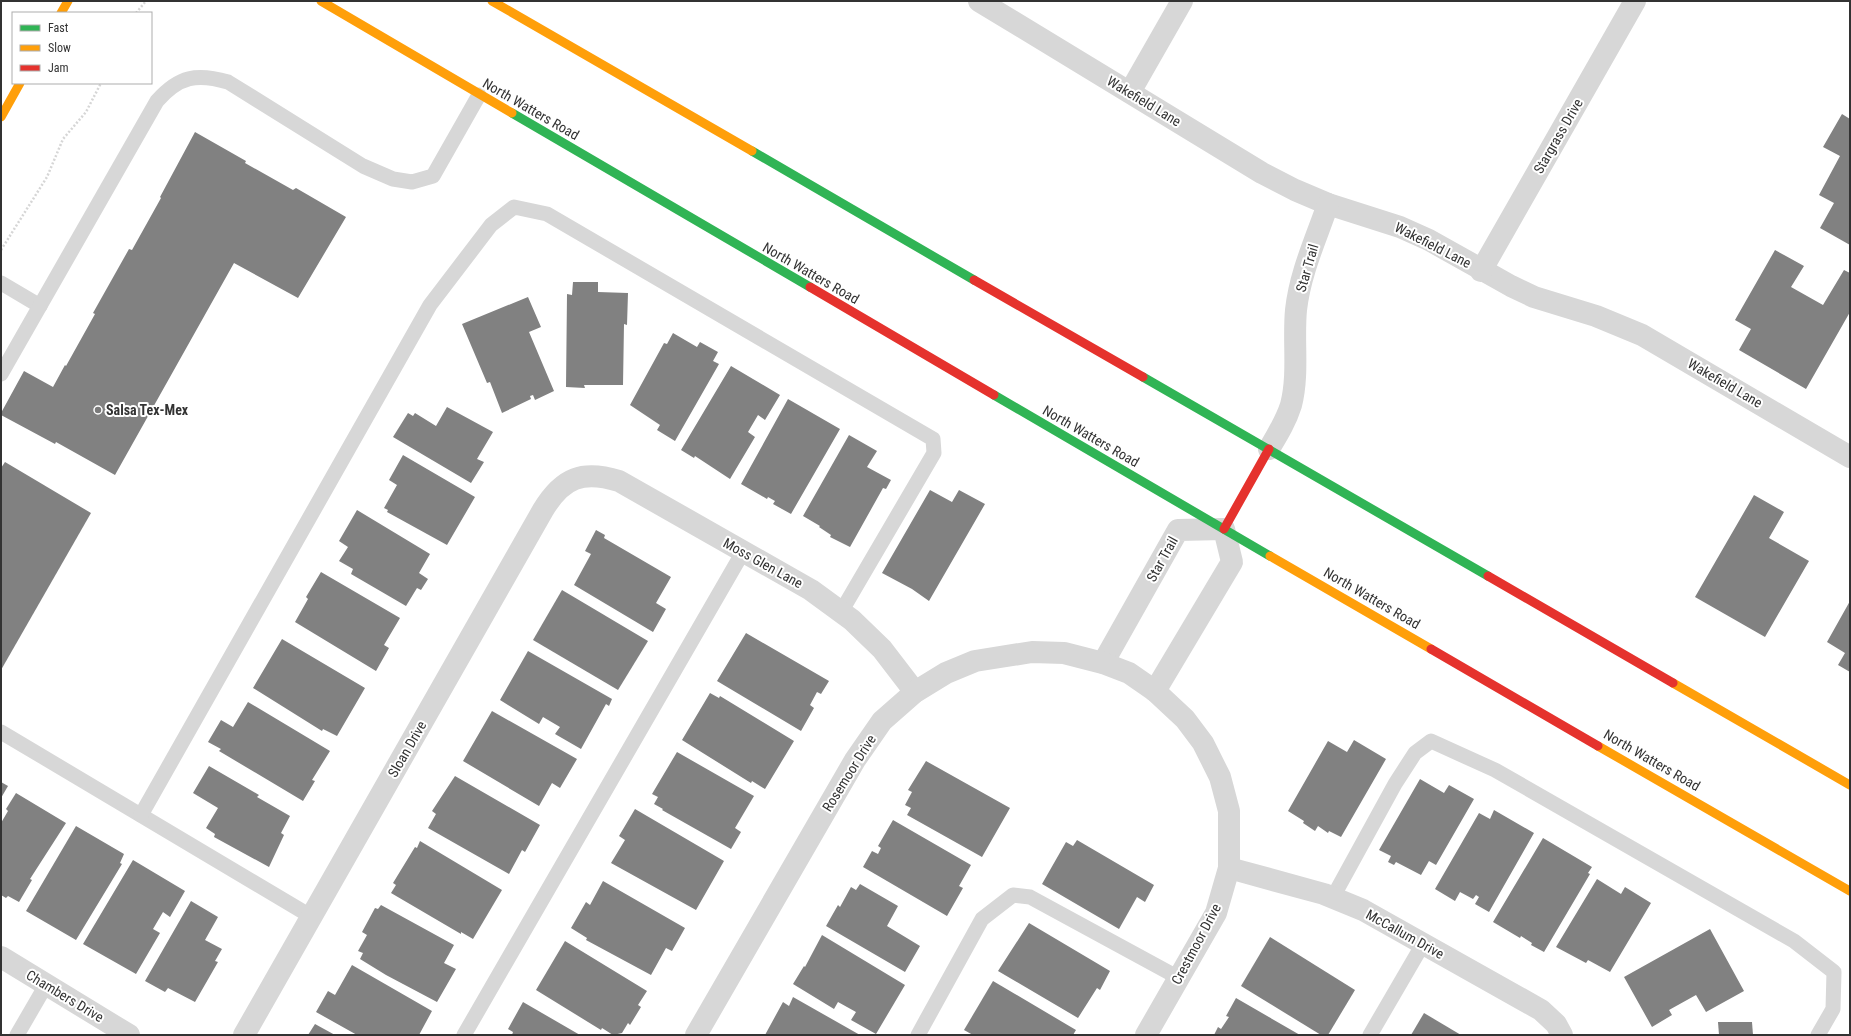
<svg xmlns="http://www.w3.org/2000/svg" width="1851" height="1036" viewBox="0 0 1851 1036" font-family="'Roboto Condensed',sans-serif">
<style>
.building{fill:#818181}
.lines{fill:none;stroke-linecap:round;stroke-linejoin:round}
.path{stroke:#d6d6d6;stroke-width:2.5;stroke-dasharray:2 2;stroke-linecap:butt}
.lane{stroke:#d7d7d7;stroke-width:15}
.street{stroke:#d7d7d7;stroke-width:22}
.fast{stroke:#30b455;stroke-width:9}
.slow{stroke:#ff9f0a;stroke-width:9}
.jam{stroke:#e5322d;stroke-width:9}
.poi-dot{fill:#7a7a7a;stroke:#fff;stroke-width:1.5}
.labels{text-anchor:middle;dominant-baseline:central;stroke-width:4;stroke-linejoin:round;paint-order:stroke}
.street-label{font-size:14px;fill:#333;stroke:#fff}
.poi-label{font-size:14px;font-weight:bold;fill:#333;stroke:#fff;text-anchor:start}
</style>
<rect width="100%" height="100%" fill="#fff"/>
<!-- building -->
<g class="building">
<path d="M1842 114 1850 119V245L1820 228 1834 203 1819 195 1840 156 1823 147Z"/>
<path d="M195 132 246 161 245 163 293 190 296 188 346 217 298 298 234 263 115 475 56 442 55 444 1 415V413L24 371 53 387 65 365 66 366 95 314 93 313 129 249 132 250 161 198 160 197Z"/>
<path d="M1775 250 1804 266 1791 287 1823 305 1844 270 1850 273V312L1806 389 1739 350 1751 329 1735 320Z"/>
<path d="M573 282H598V292L628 293 627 325 624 324 623 385H584L585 388 566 387 567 294 572 295Z"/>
<path d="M528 297 541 327 529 332 554 391 535 400 533 395 530 396 531 399 502 413 490 382 487 383 462 324Z"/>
<path d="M673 333 697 347 700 342 718 352 713 361 719 364 675 441 657 430 660 425 630 405 664 343 667 344Z"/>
<path d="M731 366 780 395 765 420 758 415 748 432 755 437 730 479 695 456 694 458 681 450Z"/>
<path d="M788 399 840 429 791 514 773 504 775 501 768 497 767 499 741 484Z"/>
<path d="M447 407 493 432 477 459 484 462 471 483 393 437 408 413 413 416 415 413 436 426Z"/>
<path d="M849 435 877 451 867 467 891 480 886 489 883 488 850 547 830 537 831 535 819 527 820 526 803 516Z"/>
<path d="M403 455 475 497 447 545 387 512 388 510 384 508 397 485 389 480Z"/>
<path d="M5 462 91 513 1 670V468Z"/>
<path d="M930 490 952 502 959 490 985 504 929 601 912 589 882 573Z"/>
<path d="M1754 495 1784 512 1769 538 1809 561 1765 637 1695 597Z"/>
<path d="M357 510 430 554 419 573 428 579 421 590 417 588 406 606 351 574 353 569 339 561 348 547 339 541Z"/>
<path d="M596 530 605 535 604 538 671 577 656 603 666 609 653 632 574 585 591 554 585 551Z"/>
<path d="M321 572 400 618 384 645 389 648 376 671 295 622 308 599 306 597Z"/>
<path d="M562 590 648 641 618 690 533 640Z"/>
<path d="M1850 601V672L1838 665 1845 653 1827 642Z"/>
<path d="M746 633 829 681 821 694 817 692 810 705 814 708 801 731 717 681Z"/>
<path d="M282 639 365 688 337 736 323 729 322 731 253 688Z"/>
<path d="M528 651 612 699 609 706 606 704 581 749 555 734 560 727 543 717 539 724 500 700Z"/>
<path d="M710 693 719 698 720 696 794 741 765 789 752 781 751 783 682 740Z"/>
<path d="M248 702 330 751 312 780 315 781 303 801 219 751 221 749 208 742 221 720 233 727Z"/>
<path d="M492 711 577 759 560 788 552 783 539 806 463 761Z"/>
<path d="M1354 740 1386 759 1341 837 1329 831 1328 833 1318 826 1315 831 1303 823 1304 821 1288 811 1328 741 1347 752Z"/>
<path d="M677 752 754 796 735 828 741 832 731 849 662 810 663 809 654 804 658 797 652 794Z"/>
<path d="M926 761 1010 808 982 857 907 815 911 808 905 805 912 792 908 790Z"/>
<path d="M209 766 259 795 257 797 290 816 281 833 284 835 269 867 214 837 215 834 206 828 218 808 193 793Z"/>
<path d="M455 776 540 825 525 852 522 850 509 874 428 828 436 814 432 811Z"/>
<path d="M1420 779 1444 793 1449 785 1474 799 1436 865 1429 861 1421 875 1396 862 1394 865 1388 862 1391 856 1379 850Z"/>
<path d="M1 782 8 786 1 798Z"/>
<path d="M16 793 66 823 30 879 32 880 19 902 8 896 6 898 1 895V823L8 811 6 809Z"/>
<path d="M635 809 724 861 696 910 611 863 625 840 619 836Z"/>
<path d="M1494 810 1534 833 1489 912 1475 904 1479 897 1476 895 1473 899 1460 892 1455 901 1435 889 1479 813 1490 819Z"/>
<path d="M893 820 971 865 959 886 963 888 947 916 863 867 872 851 878 854 881 848 878 846Z"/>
<path d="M76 826 124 854 120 863 122 864 76 940 26 911Z"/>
<path d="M1543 838 1592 867 1588 873 1590 874 1544 952 1531 945 1532 943 1521 936 1520 938 1493 922Z"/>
<path d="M1077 840 1154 885 1145 902 1137 897 1119 929 1042 884 1066 842 1073 846Z"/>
<path d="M420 841 502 890 473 939 461 932V934L391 893 396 885 393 883 415 847 417 848Z"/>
<path d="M133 860 185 891 170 917 163 912 153 929 160 933 136 974 83 944Z"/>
<path d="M1597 879 1621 894 1625 887 1651 903 1610 972 1588 960 1586 963 1556 947Z"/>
<path d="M603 881 685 928 672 951 666 948 651 975 586 940 587 938 571 928 586 902 590 905Z"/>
<path d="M860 884 898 906 887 926 920 946 905 972 826 926 838 905 840 907 851 887 856 890Z"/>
<path d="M191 901 218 917 205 940 222 949 215 961 218 962 195 1002 168 988 165 992 145 981Z"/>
<path d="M381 905 454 945 444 963 456 969 437 1002 386 975 360 959 363 953 358 951 367 935 362 932 375 908 378 909Z"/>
<path d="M1029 923 1110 971 1100 990 1097 988 1078 1018 998 971Z"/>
<path d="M1710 929 1744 991 1706 1012 1696 995 1669 1010 1672 1015 1652 1027 1624 977Z"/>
<path d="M822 935 905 985 876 1034 851 1020 856 1012 838 1002 834 1009 793 984 804 966 805 967Z"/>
<path d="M1270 937 1355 990 1328 1035H1321L1241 986Z"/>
<path d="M565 941 647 991 638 1005 641 1007 630 1025 628 1023 622 1033 613 1035 602 1028 601 1030 536 990Z"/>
<path d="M352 965 432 1011 419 1035H357L316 1012 328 991 335 995Z"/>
<path d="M993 981 1076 1030 1073 1035H973L964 1030Z"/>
<path d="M793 997 860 1035H765L783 1002 789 1006Z"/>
<path d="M1236 998 1300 1035H1214L1218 1027 1221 1029 1229 1017 1226 1016Z"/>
<path d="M523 1002 580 1035H512L513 1032 508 1029Z"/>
<path d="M1424 1013 1461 1035H1411Z"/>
<path d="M1718 1022H1752L1753 1035H1719Z"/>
<path d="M315 1024 335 1035H308Z"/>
</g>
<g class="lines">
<!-- path -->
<g class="path">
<path d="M136 13 146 1"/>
<path d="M1 250 47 177 63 139 86 112 101 83"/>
</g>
<!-- lane -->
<g class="lane">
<path d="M1 283 40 306"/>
<path d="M1 374 157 101C179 76 197 73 228 82L363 166 393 179 412 182 433 176 479 95"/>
<path d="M1 732 312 917"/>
<path d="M141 815 430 305 491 225 514 207 547 214 933 439 934 453 841 612"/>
<path d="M1333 897 1395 784 1415 753 1431 741 1495 770 1794 941 1834 972 1833 1009 1818 1035"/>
<path d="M17 1035 46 985"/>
<path d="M464 1035 743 552"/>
<path d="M918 1035 982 919 1013 895 1030 897 1179 978"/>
<path d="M1370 1035 1423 944"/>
</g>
<!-- street -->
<g class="street">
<path d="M979 1 1262 173 1295 190 1328 204 1400 227 1429 240 1511 286 1534 297 1596 316 1642 335 1850 457"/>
<path d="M1130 92 1182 1"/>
<path d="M1481 271 1635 1"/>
<path d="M1269 449C1278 434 1286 421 1291 405 1299 374 1293 341 1296 310 1300 273 1316 239 1328 204"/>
<path d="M1103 663 1178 530 1224 529 1232 562 1155 691"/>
<path d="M1229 868 1324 894 1363 910 1541 1010 1556 1024 1562 1035"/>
<path d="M1 957 129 1035"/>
<path d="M244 1035 543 510C563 477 583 470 619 481L811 590 852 620 882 649 915 692"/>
<path d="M696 1035 855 760 882 721 915 692 946 673 975 661 1032 652 1064 653 1103 663 1129 673 1155 691 1185 719 1203 743 1220 777 1229 811V868L1216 913 1146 1035"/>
</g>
<!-- fast -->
<g class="fast">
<path d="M512 113 810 287"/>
<path d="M752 151 974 280"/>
<path d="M1143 377 1488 576"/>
<path d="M994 395 1270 556"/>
</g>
<!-- slow -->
<g class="slow">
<path d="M321 1 512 113"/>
<path d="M492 1 752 151"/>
<path d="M61 13 68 1"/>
<path d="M1 117 20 83"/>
<path d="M1270 556 1431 649"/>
<path d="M1673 683 1850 785"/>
<path d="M1598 746 1850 891"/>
</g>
<!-- jam -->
<g class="jam">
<path d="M974 280 1143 377"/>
<path d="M810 287 994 395"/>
<path d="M1224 529 1269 449"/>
<path d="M1488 576 1673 683"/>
<path d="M1431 649 1598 746"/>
</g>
</g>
<!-- markers -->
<circle class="poi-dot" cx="98" cy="410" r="4"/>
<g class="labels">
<!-- street labels -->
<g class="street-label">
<text transform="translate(1144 101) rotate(31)">Wakefield Lane</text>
<text transform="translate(531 109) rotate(30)">North Watters Road</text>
<text transform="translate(1558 136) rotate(-60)">Stargrass Drive</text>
<text transform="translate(1433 245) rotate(27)">Wakefield Lane</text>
<text transform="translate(1307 268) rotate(-74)">Star Trail</text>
<text transform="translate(811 273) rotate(30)">North Watters Road</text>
<text transform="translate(1725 383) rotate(30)">Wakefield Lane</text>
<text transform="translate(1091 436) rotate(30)">North Watters Road</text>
<text transform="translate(1162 559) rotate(-61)">Star Trail</text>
<text transform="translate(763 563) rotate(29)">Moss Glen Lane</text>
<text transform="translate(1372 598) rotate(30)">North Watters Road</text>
<text transform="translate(407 749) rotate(-60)">Sloan Drive</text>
<text transform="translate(1652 760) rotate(30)">North Watters Road</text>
<text transform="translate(849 773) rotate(-58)">Rosemoor Drive</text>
<text transform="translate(1405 934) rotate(29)">McCallum Drive</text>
<text transform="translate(1196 944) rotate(-62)">Crestmoor Drive</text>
<text transform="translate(65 996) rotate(31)">Chambers Drive</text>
</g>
<!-- poi labels -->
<g class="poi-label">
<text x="106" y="410">Salsa Tex-Mex</text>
</g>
</g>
<!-- border -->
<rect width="1851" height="1036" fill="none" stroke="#333333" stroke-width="4"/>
<!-- legend -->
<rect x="12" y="12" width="140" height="72" fill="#ffffff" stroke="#adadad"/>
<rect x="20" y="25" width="20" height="6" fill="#30b455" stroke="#adadad"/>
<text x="48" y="32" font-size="12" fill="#333333">Fast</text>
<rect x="20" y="45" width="20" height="6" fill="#ff9f0a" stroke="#adadad"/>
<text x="48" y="52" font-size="12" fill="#333333">Slow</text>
<rect x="20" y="65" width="20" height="6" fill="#e5322d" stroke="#adadad"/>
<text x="48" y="72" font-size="12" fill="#333333">Jam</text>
</svg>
